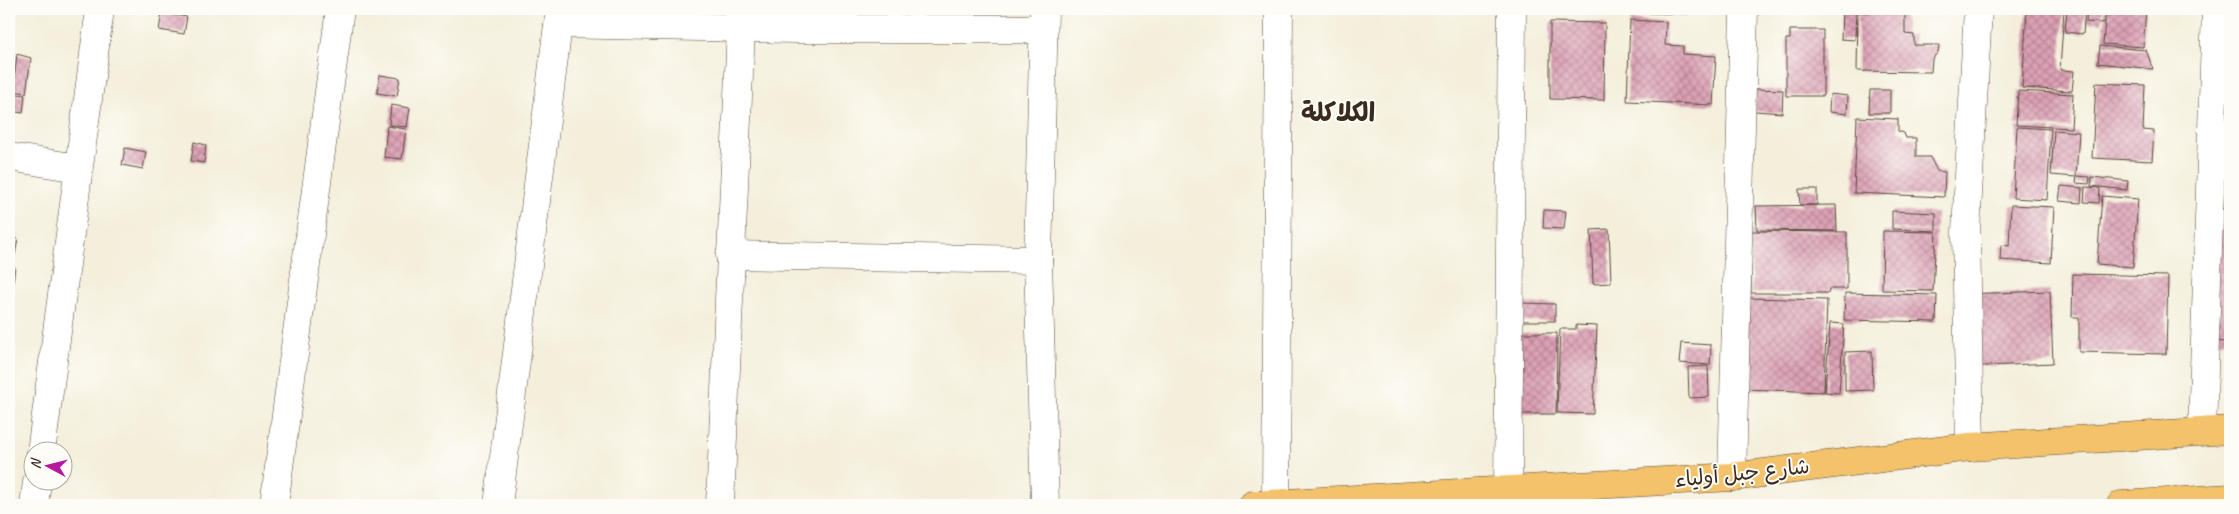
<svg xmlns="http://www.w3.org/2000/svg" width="2239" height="514" viewBox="0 0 2239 514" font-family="Caveat,'Playpen Sans Arabic',sans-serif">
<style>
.building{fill:url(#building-cross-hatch)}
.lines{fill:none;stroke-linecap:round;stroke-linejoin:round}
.street-casing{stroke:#57483a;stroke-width:29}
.primary-casing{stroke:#57483a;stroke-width:29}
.street{stroke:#fff;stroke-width:28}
.primary{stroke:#f3c26a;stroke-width:28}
.labels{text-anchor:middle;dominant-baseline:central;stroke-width:4;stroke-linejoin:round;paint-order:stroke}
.street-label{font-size:21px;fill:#3b2a1e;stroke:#fdfcf7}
.district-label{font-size:26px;font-weight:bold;fill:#3b2a1e;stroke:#fdfcf7}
</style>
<defs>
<pattern id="building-cross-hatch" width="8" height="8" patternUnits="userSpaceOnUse" patternTransform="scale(1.25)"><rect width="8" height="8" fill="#dda1b6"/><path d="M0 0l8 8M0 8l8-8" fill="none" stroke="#b48393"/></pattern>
</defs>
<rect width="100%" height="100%" fill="#fdfcf7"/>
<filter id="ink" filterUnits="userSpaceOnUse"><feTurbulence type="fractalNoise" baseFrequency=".02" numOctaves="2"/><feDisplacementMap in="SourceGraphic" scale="10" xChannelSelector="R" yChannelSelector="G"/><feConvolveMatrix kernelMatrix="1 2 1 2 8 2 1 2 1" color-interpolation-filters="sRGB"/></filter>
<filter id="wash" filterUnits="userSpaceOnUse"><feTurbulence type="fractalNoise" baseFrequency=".0096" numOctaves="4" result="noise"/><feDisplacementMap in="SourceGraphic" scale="20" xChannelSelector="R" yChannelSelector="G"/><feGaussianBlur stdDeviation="1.12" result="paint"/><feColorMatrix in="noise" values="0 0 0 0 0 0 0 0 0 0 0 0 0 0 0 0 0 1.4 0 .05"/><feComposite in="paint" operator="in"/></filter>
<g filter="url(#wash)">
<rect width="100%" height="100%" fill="#f4efdb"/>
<g id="blocks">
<!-- building -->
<g class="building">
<path d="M1577 9H1597V12L1577 11Z"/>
<rect x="1602" y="9" width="16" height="4"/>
<path d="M1649 9H1689V14L1649 13Z"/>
<path d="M1842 9H1856L1855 40 1841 39Z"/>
<path d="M2027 9H2064L2060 70 2074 71 2072 91 2022 88Z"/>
<path d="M2067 9H2085L2083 34 2065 32Z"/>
<path d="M2087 9H2103L2102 23 2086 22Z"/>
<path d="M2106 9H2146L2143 47 2103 44Z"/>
<path d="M1858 12 1905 13V34L1914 35V45H1939L1938 52 1932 59 1931 72 1857 71Z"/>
<path d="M162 13 187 17 184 34 159 30Z"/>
<path d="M1630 20 1666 22 1665 45 1683 46V54L1716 56 1713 105 1627 101Z"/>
<path d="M1550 22 1605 23 1604 100 1550 99Z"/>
<path d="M1790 30H1823V96H1786V39H1790Z"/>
<path d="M2100 46 2146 50 2153 69 2098 63Z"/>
<path d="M17 54 31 58 26 93 12 91 14 75 11 90H9V72L15 73Z"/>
<path d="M380 75 400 78 397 96 377 93Z"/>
<path d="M2096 83 2145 85 2143 130 2154 131 2152 161 2092 158Z"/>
<path d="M1755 89 1783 90 1782 113 1755 111Z"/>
<path d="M1870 90H1890V113H1869Z"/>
<path d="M2018 91 2073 94 2071 128 2016 125Z"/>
<path d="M9 93 25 95 23 113 9 111Z"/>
<path d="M1830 94 1848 96 1847 114 1829 112Z"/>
<path d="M391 105 410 108 407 127 389 125Z"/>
<path d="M1857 117 1898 119V131L1904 133 1906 138H1916V157H1930L1937 171 1945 172 1944 197 1854 193Z"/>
<path d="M387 126 406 129 402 159 384 157Z"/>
<path d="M2017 127 2051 129 2047 200 2013 198Z"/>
<path d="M2054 130 2079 132 2076 177 2051 175Z"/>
<path d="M194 142 206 145 204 163 191 161Z"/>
<path d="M125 148 146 152 143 169 122 165Z"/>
<path d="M2077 176 2090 177 2089 184 2076 183Z"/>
<path d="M2092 177 2128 181 2127 190 2091 186Z"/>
<path d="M2228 183H2230V201H2227Z"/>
<path d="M2061 186 2082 188 2081 203 2059 201Z"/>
<path d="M2085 187 2100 188 2099 203 2084 202Z"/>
<path d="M1799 189H1817V205H1800Z"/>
<path d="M2102 196 2138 199 2133 267 2097 264Z"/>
<path d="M1836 205 1837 231 1757 230 1756 206Z"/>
<path d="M2011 205 2054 207 2051 263 2000 260 2001 245 2009 246Z"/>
<path d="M2219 208 2230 209V342L2212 341Z"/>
<path d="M1544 210 1566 211 1564 229 1543 228Z"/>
<path d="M1892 211 1936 213V231L1892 229Z"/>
<path d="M1609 229 1611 283 1593 284 1591 230Z"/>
<path d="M1751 231 1847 232V289H1829L1828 293H1751Z"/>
<path d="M1883 231 1936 232 1933 291 1882 290Z"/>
<path d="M9 237 18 239 15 255 9 254Z"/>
<path d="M9 266 15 267 12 290 9 289Z"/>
<path d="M2073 274 2168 276 2166 354 2079 352V317H2072Z"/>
<path d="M2050 291 2053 363 1965 367 1963 294Z"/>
<path d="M1845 293 1937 295 1936 322 1844 320Z"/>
<path d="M1747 298 1827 300 1824 392 1744 389Z"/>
<path d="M1522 303 1555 304V321H1521Z"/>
<path d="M1830 323 1844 324 1839 393 1825 392Z"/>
<path d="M1576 325 1597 326 1593 414 1557 413 1560 329H1576Z"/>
<path d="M1513 333H1557L1556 414H1512Z"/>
<path d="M1681 343 1711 345 1710 365 1679 363Z"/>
<path d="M1872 351 1873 390 1845 391V352Z"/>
<path d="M1708 366 1709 397 1689 398 1688 367Z"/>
</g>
</g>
</g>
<g filter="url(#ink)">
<use href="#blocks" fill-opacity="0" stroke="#57483a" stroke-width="1"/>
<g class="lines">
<!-- street casing -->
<g class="street-casing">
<g id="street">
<path d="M1044 9 1038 260 1045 505"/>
<path d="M558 24 796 29H1043"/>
<path d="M9 157 78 168"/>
<path d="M730 255 1038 260"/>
<path d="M2202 431 2216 9"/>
<path d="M1970 447 1966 231 1978 9"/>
<path d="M41 452 100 9"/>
<path d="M1732 477 1744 9"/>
<path d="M1508 491 1512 9"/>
<path d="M1276 503 1279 9"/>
<path d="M34 505 37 482"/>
<path d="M274 505 340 9"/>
<path d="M498 505 560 9"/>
<path d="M720 505 741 28"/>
</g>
</g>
<!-- primary casing -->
<g class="primary-casing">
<g id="primary">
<path d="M1253 505 1732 477 1970 447 2230 430"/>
<path d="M2121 505 2230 498"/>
</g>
</g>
<!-- street -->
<use href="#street" class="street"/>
<!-- primary -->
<use href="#primary" class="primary"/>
</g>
</g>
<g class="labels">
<!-- street labels -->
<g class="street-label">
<text transform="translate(1742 473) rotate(-6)">شارع جبل أولياء</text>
</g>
<!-- district labels -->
<g class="district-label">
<text x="1338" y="112">الكلاكلة</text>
</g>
</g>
<!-- margin -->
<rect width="2239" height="514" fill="none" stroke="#fdfcf7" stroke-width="30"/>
<!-- north arrow -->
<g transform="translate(48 466) rotate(277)"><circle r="24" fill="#fdfcf7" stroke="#afa8a0"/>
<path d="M0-4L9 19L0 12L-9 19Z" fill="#b5179e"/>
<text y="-8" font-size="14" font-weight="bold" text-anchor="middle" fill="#3b2a1e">N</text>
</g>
</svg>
